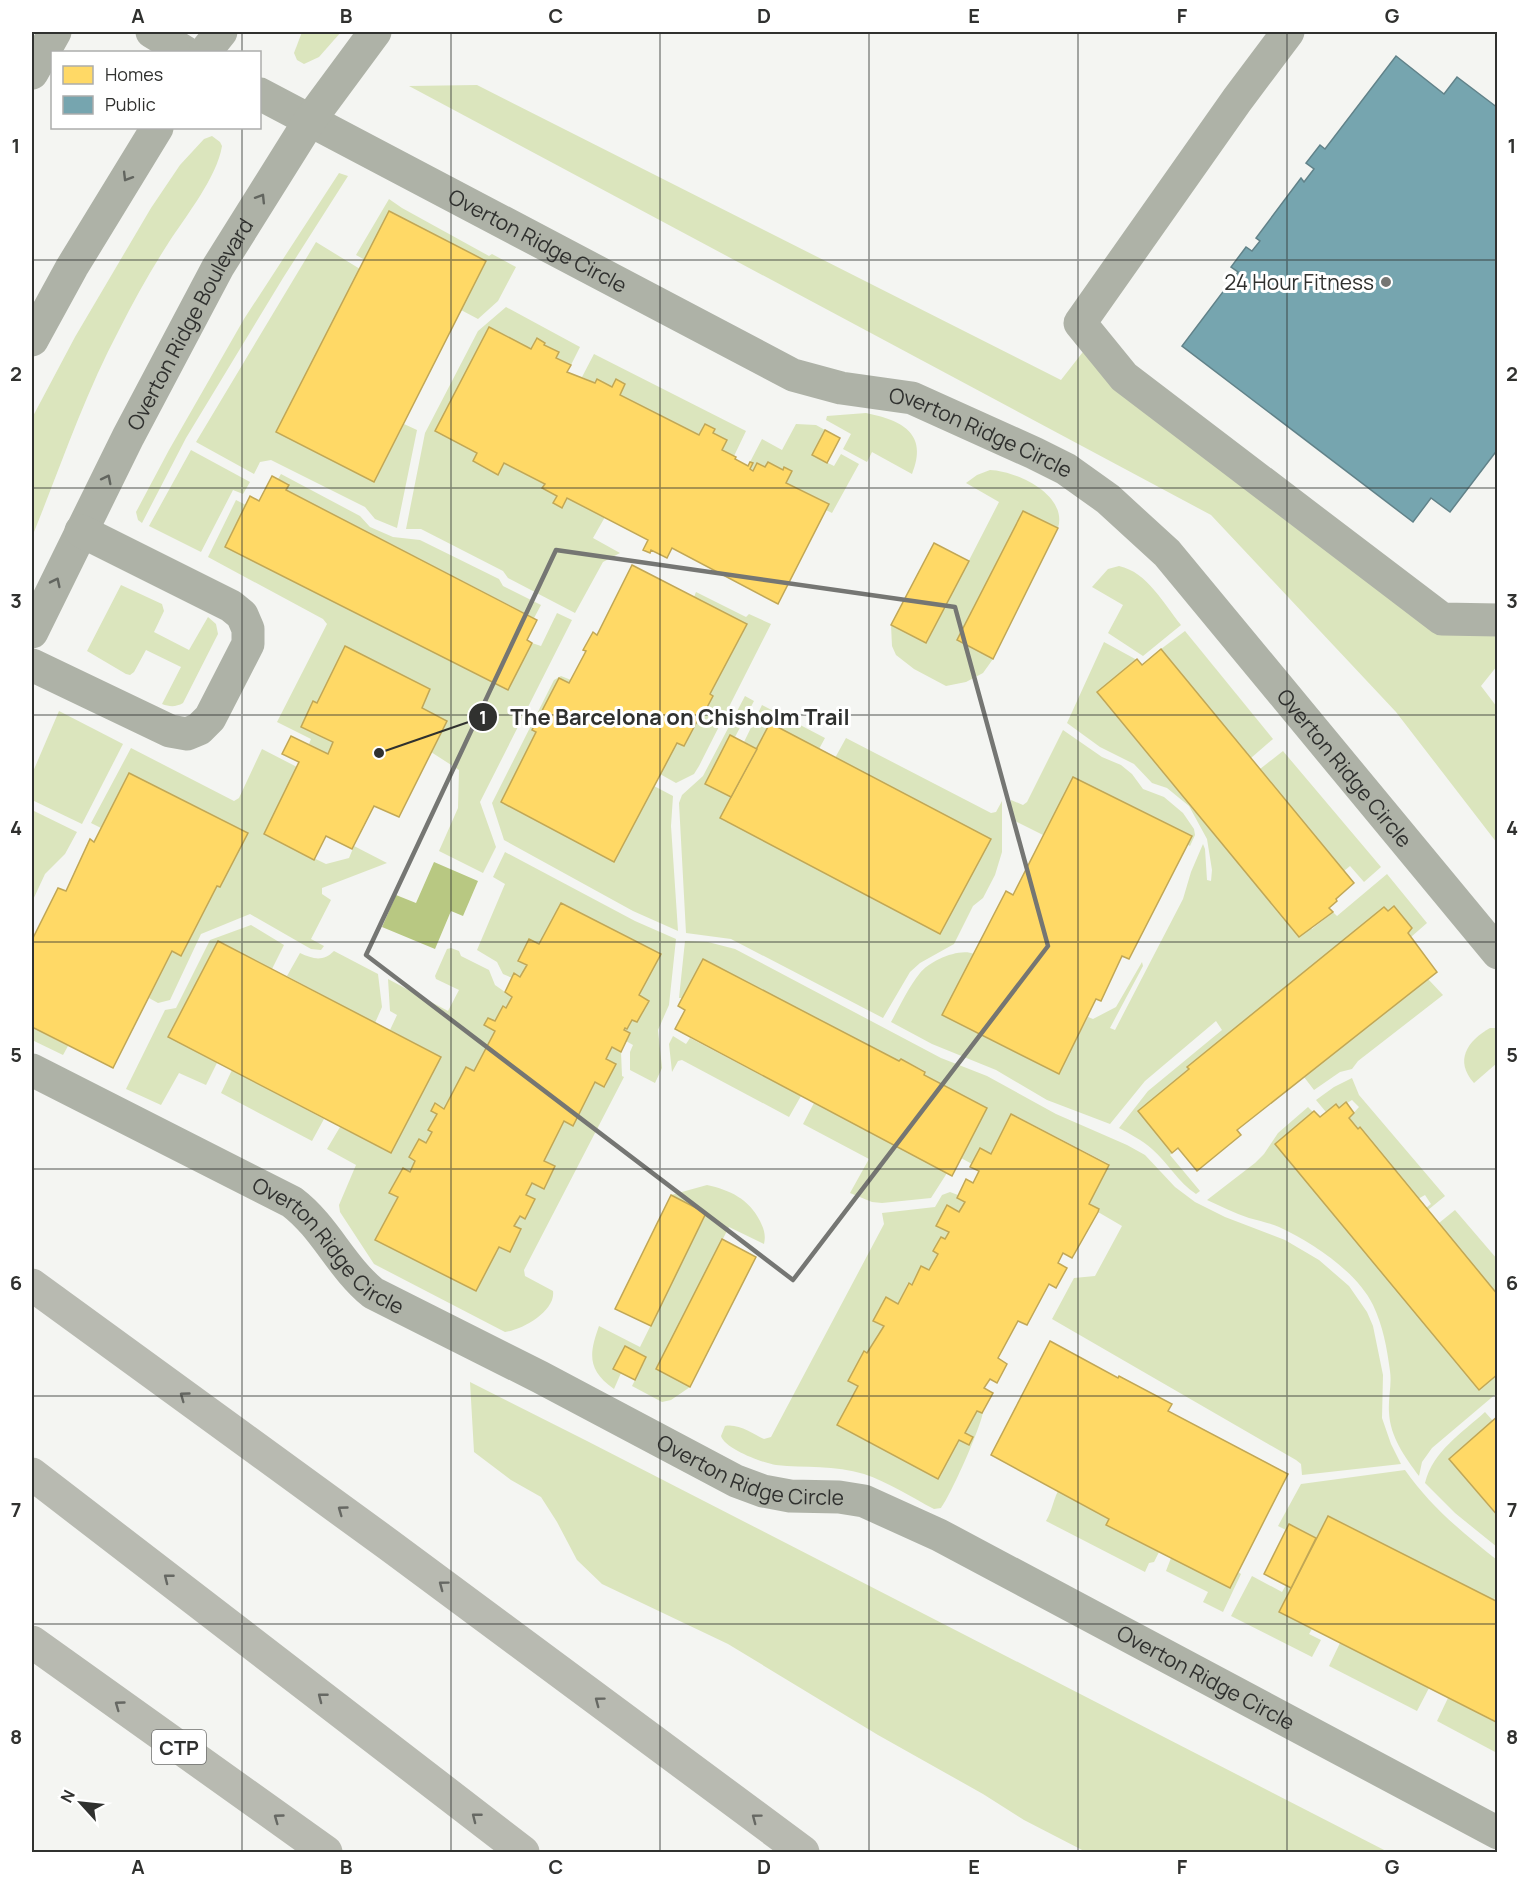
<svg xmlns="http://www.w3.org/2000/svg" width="1529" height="1884" viewBox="0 0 1529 1884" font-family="Manrope,sans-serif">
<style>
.green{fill:#dbe5bd}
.water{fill:#b8c882}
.homes{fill:#ffd966;stroke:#c1a756;stroke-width:1.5}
.public{fill:#76a5af;stroke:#618289;stroke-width:1.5}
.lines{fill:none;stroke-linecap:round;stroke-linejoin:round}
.minor{stroke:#aeb2a7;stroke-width:33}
.highway{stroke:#b8bab1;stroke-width:33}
.oneway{stroke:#62655f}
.oneway2{stroke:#666863}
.marked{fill:none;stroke:#757673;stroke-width:4.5;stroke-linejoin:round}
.grid{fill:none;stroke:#30312f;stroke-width:1.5;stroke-opacity:0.55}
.poi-dot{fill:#757673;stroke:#fff;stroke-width:2}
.labels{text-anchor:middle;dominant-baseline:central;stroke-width:6;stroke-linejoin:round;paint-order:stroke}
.shield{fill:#fff;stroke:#6e6f6d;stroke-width:1.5}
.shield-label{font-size:20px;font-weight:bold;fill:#30312f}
.street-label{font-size:21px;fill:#30312f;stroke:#fff}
.poi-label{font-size:21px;fill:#30312f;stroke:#fff;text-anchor:end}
.leader{fill:none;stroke:#30312f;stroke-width:2}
.callout-dot{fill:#30312f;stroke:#fff;stroke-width:2}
.mark-label{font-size:18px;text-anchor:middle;font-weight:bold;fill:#fff}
.callout-label{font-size:22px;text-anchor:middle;font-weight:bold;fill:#30312f;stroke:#fff;stroke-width:6;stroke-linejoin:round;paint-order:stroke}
.neatline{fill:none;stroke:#30312f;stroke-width:2}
.grid-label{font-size:20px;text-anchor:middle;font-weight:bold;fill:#30312f}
</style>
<rect width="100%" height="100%" fill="#f4f5f2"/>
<!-- green -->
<g class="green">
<path d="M302 32H341L319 57 304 64 297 60 294 53Z"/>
<path d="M477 85 1061 380 1093 339 1442 619 1497 629V666L1481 686 1497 707V843L1396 712 1211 515 409 86Z"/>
<path d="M212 136 220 142 222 146C217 177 186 216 169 242 151 270 134 300 119 330 84 396 60 468 32 537V418L75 337 151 208 180 165 204 139Z"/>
<path d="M339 173 348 176 283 278 186 438 142 523 138 520 136 512 169 450 244 319Z"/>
<path d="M389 199 402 208 489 256 492 254 516 267 498 301 478 319 461 310 486 261 390 212 365 260 356 255Z"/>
<path d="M316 242 360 269 276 432 374 482 404 424 417 430 397 528 375 519 365 507 271 460 260 462 254 474 196 442Z"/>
<path d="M506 307 580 347 571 365 556 358 558 352 544 345 537 338 531 349 489 328 477 453 498 474 504 463 545 484 543 488 557 496 553 503 562 508 567 498 605 517 593 538 620 553 603 562 575 613 508 578 503 571 421 529H406L425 433 478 331Z"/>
<path d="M594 354 746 431 734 456 722 450 713 433 714 429 705 424 699 435 620 395 625 384 617 380 612 387 597 379 595 383 582 377Z"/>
<path d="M866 413C901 420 929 433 912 474L872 452 867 462 843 449 851 434 826 420 827 416Z"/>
<path d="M796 424 816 425 825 430 812 455 834 466 841 454 859 464 832 513 826 510 829 504 786 483 792 471 783 470 768 462 765 467 753 471 750 469 753 463 750 462 762 439 782 450Z"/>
<path d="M191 450 250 482 243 494 233 490 201 552 149 526Z"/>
<path d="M990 470C1017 471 1068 495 1058 528L1023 511 957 640 993 659 983 673 966 682 946 686 914 669 896 655 892 646 891 625 927 642 999 502 966 483 977 475Z"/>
<path d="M281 474 360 516 370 527 393 537 420 540 499 579 503 586 541 605 534 618 286 490 289 484 278 479Z"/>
<path d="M236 500 246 505 225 547 508 690 532 643 541 646 557 613 572 620 480 802 496 847 483 873 439 851 458 808 459 770 431 752 422 708 430 689 345 646 317 703 313 701 301 726 333 742 328 754 309 744 311 739 277 722 327 624 323 619 208 557Z"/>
<path d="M1119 566C1147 572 1164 604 1181 625L1143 656 1108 633 1123 605 1092 587 1108 569Z"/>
<path d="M121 585 162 604 164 611 154 632 189 650 208 617 216 624 218 634 183 703C176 707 170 707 162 704L181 667 146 650 134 672 130 675 126 674 87 651Z"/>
<path d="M696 592 746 617 749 614 771 624 699 766 694 774 676 783 660 774 677 743 684 746 702 712 704 713 713 696 710 694 747 624 694 597Z"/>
<path d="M1185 631 1273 739 1251 758 1161 649Z"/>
<path d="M1104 642 1137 660 1097 693 1299 937 1310 928 1312 929 1333 912 1337 916 1387 874 1427 923 1411 937 1408 933 1412 928 1394 906 1139 1111 1172 1153 1170 1155 1200 1191 1196 1194C1178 1182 1168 1163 1152 1149 1142 1140 1130 1134 1119 1128L1148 1091 1222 1030 1216 1021 1145 1081 1110 1124 1047 1100 996 1070 932 1044 891 1022C900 1006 908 988 920 973 929 961 960 947 974 954L943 1015 1059 1074 1088 1017 1093 1019 1116 1007 1142 962 1143 966 1110 1028 1115 1030 1183 899 1191 872 1203 844 1205 849 1207 880 1211 881 1212 870 1207 839 1189 806 1167 788 1152 783 1134 764 1100 747 1067 723Z"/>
<path d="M561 676 571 680 569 683 559 678 532 730 536 732 501 802 614 862 654 786 673 796 671 826 678 931 633 911 504 840 492 803 554 680Z"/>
<path d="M745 696 754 701 735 737 730 735 706 784 731 797 720 818 940 934 990 839 835 758 846 738 991 813 996 812 1002 801V852L995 875 983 898 973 906 954 944 920 963 910 972 883 1018 731 939 686 933 679 803 682 795 703 776Z"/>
<path d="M762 705 825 738 819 749 770 723 757 749 744 742Z"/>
<path d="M59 711 123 744 82 824 32 800V774Z"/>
<path d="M1063 730 1102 757 1121 765 1132 774 1143 789 1164 797 1183 813 1194 829 1195 835 1190 846 1073 778 1043 835 1011 819V800L1023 805 1027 802Z"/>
<path d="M131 748 234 801 239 798 262 749 297 767 264 834 326 864 349 858 354 846 387 863 322 888V894L331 900 311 939 324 946 321 950 311 949 250 914 201 934 170 1000 158 1003 149 998 172 951 182 955 217 886 220 887 248 833 129 773 101 828 91 823Z"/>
<path d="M1283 751 1381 867 1364 882 1350 866 1344 871 1260 769Z"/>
<path d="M32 810 77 832 65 854 45 874 32 902Z"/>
<path d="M505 852 635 921 676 939 669 1005 658 1030 662 1068 655 1083 630 1070V1052L633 1045 626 1041 630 1033 624 1030 625 1028 627 1029 632 1020 637 1022 648 1001 639 995 661 954 561 903 539 944 529 939 518 960 527 965 520 977 514 974 512 978 503 974 497 962 477 950 505 884 493 877Z"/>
<path d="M251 925 284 945 272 969 218 941 168 1036 217 1063 206 1085 179 1073 161 1105 126 1089 165 1010 176 1008 210 940Z"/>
<path d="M685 941 708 942 735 949 941 1058 987 1076 1056 1114 1127 1145 1145 1155 1175 1187 1195 1202 1225 1217 1285 1240 1319 1260 1349 1286 1367 1312 1373 1326 1383 1375 1382 1418 1391 1444 1401 1464 1302 1475 1301 1464 1296 1460 1052 1319 1074 1278 1095 1276 1122 1226 1098 1212 1089 1204 1109 1164 1012 1114 991 1154 980 1148 972 1164 961 1158 987 1108 924 1075 925 1071 901 1059 899 1061 683 996 682 998H679Z"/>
<path d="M451 948 459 951 461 956 489 970 495 985 512 997 506 1008 503 1006 495 1021 484 1025 495 1031 474 1071 466 1068 444 1109 435 1104 431 1111 437 1114 432 1132 426 1143 419 1139 409 1157 415 1161 410 1172 402 1169 389 1192 398 1197 375 1239 476 1291 499 1247 510 1252 521 1230 514 1226 520 1216 525 1219 535 1200 526 1195 532 1183 544 1189 555 1167 544 1161 564 1121 573 1125 595 1082 605 1087 615 1064 606 1059 612 1047 621 1052 622 1076 624 1077 524 1270 525 1276 553 1291C556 1311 522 1330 505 1332L374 1264 340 1212 339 1205 356 1165 327 1149 340 1127 391 1153 441 1057 390 1030 397 1015 390 1011 388 979 448 1011 459 990 436 979 435 976 447 949Z"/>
<path d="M334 951 378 974 382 1007 375 1023 287 976 300 953C313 959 323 962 334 951Z"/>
<path d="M1428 979 1443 995 1358 1061 1352 1069 1340 1072 1314 1090 1304 1077Z"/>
<path d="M32 1027 68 1046 63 1055 32 1040Z"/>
<path d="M1490 1028H1497V1063L1474 1083C1454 1061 1467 1041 1490 1028Z"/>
<path d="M673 1036 686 1044 690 1038 801 1096 789 1117 682 1060 678 1061 672 1072 669 1044Z"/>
<path d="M232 1070 324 1119 312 1141 221 1093Z"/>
<path d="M1352 1078 1359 1095 1445 1196 1428 1210 1426 1208 1431 1204 1425 1195 1418 1199 1360 1128 1358 1129 1349 1118 1359 1107 1352 1100 1339 1108 1336 1104 1326 1112 1316 1100 1334 1087Z"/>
<path d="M814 1103 947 1173 931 1198 882 1203 872 1202 850 1193 869 1159 803 1124Z"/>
<path d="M1308 1107 1313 1112 1275 1144 1479 1390 1497 1374V1393L1432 1448 1422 1462 1419 1476C1405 1457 1390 1437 1389 1412 1388 1398 1392 1385 1390 1371 1387 1348 1383 1326 1373 1305 1357 1272 1312 1242 1279 1227 1270 1223 1259 1221 1249 1218 1234 1213 1221 1206 1207 1200L1255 1163 1264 1154 1278 1133Z"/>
<path d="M707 1185C730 1190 749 1199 760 1221 764 1229 766 1235 764 1244L729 1227 656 1369 690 1387 671 1400 662 1402 632 1386 646 1358 625 1346 613 1369 621 1373 614 1389C587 1370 589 1354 599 1326L640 1347 706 1214 671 1195Z"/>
<path d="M950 1192 958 1195 965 1202 959 1212 947 1206 936 1225 949 1232 945 1239 934 1251 938 1254 929 1270 921 1266 912 1285 908 1283 898 1304 886 1297 873 1321 884 1326 867 1353 864 1352 848 1381 858 1386 837 1425 938 1479 959 1440 969 1445 965 1433 977 1411 981 1413 983 1410C984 1421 950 1497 941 1508L934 1509C911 1497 888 1482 864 1474 835 1465 805 1468 776 1465 763 1463 725 1449 721 1436L725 1426C738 1423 753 1434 764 1439L771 1437 884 1224 882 1213 935 1207 942 1195Z"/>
<path d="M1455 1210 1497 1259V1295L1439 1223Z"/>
<path d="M470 1382 587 1441 1388 1852H1086L1024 1820 983 1794 878 1735 728 1644 602 1584 577 1560 557 1522 541 1497 511 1480 474 1452Z"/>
<path d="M1485 1412 1493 1421 1449 1459 1497 1516V1547L1455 1513 1425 1483C1433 1451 1462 1433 1485 1412Z"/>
<path d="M1405 1470C1430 1506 1463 1533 1497 1560V1593L1494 1600 1328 1516 1316 1538 1290 1524 1286 1530 1278 1526 1301 1484Z"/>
<path d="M1058 1491 1109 1519 1106 1525 1159 1552 1154 1562 1149 1563 1145 1572 1046 1521C1052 1511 1053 1501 1058 1491Z"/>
<path d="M1171 1558 1238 1572 1241 1574 1223 1612 1203 1602 1208 1592 1166 1571Z"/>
<path d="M1252 1576 1282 1592 1286 1585 1291 1588 1279 1612 1312 1629 1309 1634 1321 1640 1312 1657 1231 1616Z"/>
<path d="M1340 1643 1429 1688 1417 1711 1329 1666Z"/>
<path d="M1448 1698 1497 1723V1753L1437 1721Z"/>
</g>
<!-- water -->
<path class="water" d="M434 862 478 881 463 916 451 911 435 949 382 927 396 895 416 903Z"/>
<!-- homes -->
<g class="homes">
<path d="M389 211 486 261 374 482 276 432Z"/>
<path d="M489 327 531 349 537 338 545 343 544 345 559 352 556 358 571 365 567 372 595 383 597 379 612 387 616 379 625 384 620 395 699 435 705 424 715 429 713 433 727 440 722 450 736 457 735 459 748 466 750 462 753 463 750 469 753 471 757 463 765 467 768 462 783 470 784 467 792 471 786 483 829 504 778 604 672 548 667 558 651 550 650 553 643 550 648 540 567 498 562 508 553 503 557 496 542 488 545 484 504 463 498 475 473 461 477 453 435 431Z"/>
<path d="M825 430 840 438 827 463 812 455Z"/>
<path d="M272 476 289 485 286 490 537 620 527 640 532 643 508 690 225 547 250 496 259 501Z"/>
<path d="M1023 511 1058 528 993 659 957 640Z"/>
<path d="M934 543 969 561 926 643 891 625Z"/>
<path d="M632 565 747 624 710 694 713 696 704 713 702 712 684 746 677 743 614 862 501 802 536 732 532 730 559 678 569 683 586 651 583 650 593 632 597 635Z"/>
<path d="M345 646 430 689 422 708 447 721 399 817 374 806 352 849 326 836 314 860 264 834 299 762 282 754 291 736 328 754 333 742 301 727 313 701 317 703Z"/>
<path d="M1161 649 1354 883 1336 899 1337 901 1329 908 1333 912 1299 937 1097 692 1137 659 1142 665Z"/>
<path d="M770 723 991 839 940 934 720 818Z"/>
<path d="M730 735 757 749 731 797 705 784Z"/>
<path d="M129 773 248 833 220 887 217 886 181 956 172 951 113 1068 32 1027V940L58 888 66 891 90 839 94 842Z"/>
<path d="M1073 777 1192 836 1129 959 1122 956 1101 1001 1096 999 1059 1074 942 1015 1006 891 1013 895Z"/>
<path d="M561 903 661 954 639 995 649 1001 637 1022 632 1020 627 1029 625 1028 624 1030 630 1033 621 1052 612 1047 606 1059 616 1064 604 1087 595 1082 573 1126 564 1121 544 1161 555 1166 544 1189 532 1183 526 1195 535 1199 525 1219 520 1216 514 1226 521 1229 510 1252 499 1247 476 1291 375 1240 398 1197 389 1193 403 1168 410 1172 415 1161 409 1157 419 1139 426 1143 432 1132 428 1130 437 1114 431 1111 435 1103 444 1109 466 1067 474 1071 495 1031 484 1025 488 1018 495 1021 503 1006 506 1008 512 997 505 992 514 973 520 977 527 965 518 961 529 939 539 944Z"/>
<path d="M1394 906 1412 928 1408 933 1437 972 1237 1130 1241 1135 1197 1171 1178 1148 1172 1153 1138 1111 1189 1069 1187 1067 1384 907 1388 911Z"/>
<path d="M218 941 441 1057 391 1153 168 1037Z"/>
<path d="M703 959 899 1061 901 1059 925 1072 924 1075 987 1108 952 1176 675 1029 685 1010 678 1006Z"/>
<path d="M1346 1102 1354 1113 1349 1118 1358 1129 1360 1127 1498 1295V1374L1479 1390 1275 1144 1314 1111 1320 1117 1336 1104 1339 1108Z"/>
<path d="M1011 1114 1109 1165 1089 1204 1099 1209 1098 1212 1072 1258 1063 1253 1058 1263 1067 1268 1056 1288 1049 1284 1027 1325 1018 1321 998 1358 1007 1364 997 1383 990 1379 984 1388 993 1393 982 1413 977 1411 965 1433 973 1437 969 1445 959 1440 938 1479 837 1425 858 1386 848 1381 864 1351 867 1353 884 1326 873 1321 886 1297 898 1304 909 1283 912 1285 921 1266 929 1270 938 1254 933 1251 941 1237 945 1239 949 1232 936 1226 947 1205 959 1212 965 1202 957 1198 966 1179 973 1183 979 1171 970 1167 980 1148 991 1154Z"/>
<path d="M671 1195 706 1213 651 1326 615 1309Z"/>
<path d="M722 1239 756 1257 690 1387 656 1369Z"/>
<path d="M1050 1341 1118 1378 1119 1376 1172 1404 1168 1411 1288 1474 1230 1588 1106 1525 1109 1519 991 1455Z"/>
<path d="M625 1346 646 1357 635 1380 613 1369Z"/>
<path d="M1498 1416V1516L1449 1459Z"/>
<path d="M1328 1516 1498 1602V1723L1279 1612Z"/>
<path d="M1289 1524 1316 1538 1291 1588 1264 1574Z"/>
</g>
<!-- public -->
<path class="public" d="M1396 56 1444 94 1457 77 1498 108V449L1450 512 1431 498 1413 522 1182 346 1238 272 1231 267 1246 247 1252 251 1260 241 1256 238 1301 178 1304 182 1314 169 1306 163 1320 145 1325 149Z"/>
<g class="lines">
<!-- minor -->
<g class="minor">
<path d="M152 32 185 52"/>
<path d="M1288 32 1237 100 1080 323 1124 377 1442 619 1498 620"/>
<path d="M205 52 221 32"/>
<path d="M32 73 55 32"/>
<path id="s1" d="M260 94 793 375 841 388 912 398 1034 453 1066 469 1108 499 1167 553 1498 953"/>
<path d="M32 340 72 267 157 128"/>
<path id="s2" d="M32 632 128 437 218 267 310 120 375 32"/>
<path d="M32 665 170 731 187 734 199 729 210 718 248 644V629L242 615 231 606 81 531"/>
<path id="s3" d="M32 1070 292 1202C325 1227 341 1267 373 1293L540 1377 736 1481 763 1491 790 1496 839 1497 864 1501 939 1535 1498 1833"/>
</g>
<!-- highway -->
<g class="highway">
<path d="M32 1285 389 1545 803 1852"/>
<path d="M32 1474 523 1852"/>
<path d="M32 1642 326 1852"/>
</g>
</g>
<!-- one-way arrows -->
<defs><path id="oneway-chevron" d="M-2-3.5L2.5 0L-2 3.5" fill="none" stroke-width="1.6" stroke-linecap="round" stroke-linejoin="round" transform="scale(1.5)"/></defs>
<g class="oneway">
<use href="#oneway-chevron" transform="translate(127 177) rotate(121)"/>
<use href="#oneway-chevron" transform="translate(261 198) rotate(-58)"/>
<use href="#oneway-chevron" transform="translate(107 479) rotate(-63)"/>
<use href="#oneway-chevron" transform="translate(56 582) rotate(-64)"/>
</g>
<g class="oneway2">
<use href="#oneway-chevron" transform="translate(184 1396) rotate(-144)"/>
<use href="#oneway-chevron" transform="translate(342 1510) rotate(-144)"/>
<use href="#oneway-chevron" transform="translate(168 1578) rotate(-142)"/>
<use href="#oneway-chevron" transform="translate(443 1585) rotate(-143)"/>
<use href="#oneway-chevron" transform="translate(322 1697) rotate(-142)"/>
<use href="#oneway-chevron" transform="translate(599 1701) rotate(-143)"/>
<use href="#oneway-chevron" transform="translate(119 1705) rotate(-144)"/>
<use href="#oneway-chevron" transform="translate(476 1817) rotate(-142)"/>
<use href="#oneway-chevron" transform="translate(278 1818) rotate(-144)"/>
<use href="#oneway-chevron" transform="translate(756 1818) rotate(-143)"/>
</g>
<!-- marked area -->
<path class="marked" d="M556 550 955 607 1048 946 793 1280 366 955Z"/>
<!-- grid -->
<path class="grid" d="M242 32V52M451 32V1852M660 32V1852M869 32V1852M1078 32V1852M1287 32V1852M242 128V1852M32 260H1498M32 488H1498M32 715H1498M32 942H1498M32 1169H1498M32 1396H1498M32 1624H1498"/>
<!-- markers -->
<circle class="poi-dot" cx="1386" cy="282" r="6"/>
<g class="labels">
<!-- shield labels -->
<rect class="shield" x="152" y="1730" width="54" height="34" rx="4.5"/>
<g class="shield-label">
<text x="179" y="1747">CTP</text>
</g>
<!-- street labels -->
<g class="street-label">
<text stroke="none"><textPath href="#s1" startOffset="314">Overton Ridge Circle</textPath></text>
<text stroke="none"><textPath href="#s2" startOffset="346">Overton Ridge Boulevard</textPath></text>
<text stroke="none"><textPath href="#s1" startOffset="800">Overton Ridge Circle</textPath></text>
<text stroke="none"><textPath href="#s1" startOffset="1304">Overton Ridge Circle</textPath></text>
<text stroke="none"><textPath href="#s3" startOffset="348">Overton Ridge Circle</textPath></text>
<text stroke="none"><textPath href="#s3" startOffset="834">Overton Ridge Circle</textPath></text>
<text stroke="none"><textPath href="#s3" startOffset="1338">Overton Ridge Circle</textPath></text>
</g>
<!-- poi labels -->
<g class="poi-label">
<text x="1374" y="282">24 Hour Fitness</text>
</g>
</g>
<!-- callouts -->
<path class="leader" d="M379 753L483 717"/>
<g class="callout-dot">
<circle cx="379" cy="753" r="6"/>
<circle cx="483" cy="717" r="15"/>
</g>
<g class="mark-label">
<text x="483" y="724">1</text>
</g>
<g class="callout-label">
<text x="680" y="725">The Barcelona on Chisholm Trail</text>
</g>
<!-- border -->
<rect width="1529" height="1884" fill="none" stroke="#ffffff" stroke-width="66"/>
<!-- legend -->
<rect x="51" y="51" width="210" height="78" fill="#ffffff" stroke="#acadac" stroke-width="1.5"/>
<rect x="63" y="66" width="30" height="18" fill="#ffd966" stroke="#acadac" stroke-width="1.5"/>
<text x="105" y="81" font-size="18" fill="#30312f">Homes</text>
<rect x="63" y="96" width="30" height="18" fill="#76a5af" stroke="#acadac" stroke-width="1.5"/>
<text x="105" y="111" font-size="18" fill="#30312f">Public</text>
<!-- north arrow -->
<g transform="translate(81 1803) rotate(297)" stroke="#ffffff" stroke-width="4.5" paint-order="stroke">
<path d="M0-4.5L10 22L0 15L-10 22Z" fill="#30312f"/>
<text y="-9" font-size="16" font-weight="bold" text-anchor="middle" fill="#30312f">N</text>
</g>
<rect x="33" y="33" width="1463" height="1818" class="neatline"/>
<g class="grid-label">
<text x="138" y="23">A</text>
<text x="346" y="23">B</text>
<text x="556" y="23">C</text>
<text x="764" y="23">D</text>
<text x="974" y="23">E</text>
<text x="1182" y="23">F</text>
<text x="1392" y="23">G</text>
<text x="16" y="153">1</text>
<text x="1512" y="153">1</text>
<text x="16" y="381">2</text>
<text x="1512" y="381">2</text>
<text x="16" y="608">3</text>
<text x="1512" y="608">3</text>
<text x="16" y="835">4</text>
<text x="1512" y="835">4</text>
<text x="16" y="1062">5</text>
<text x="1512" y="1062">5</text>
<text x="16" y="1290">6</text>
<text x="1512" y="1290">6</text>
<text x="16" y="1517">7</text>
<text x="1512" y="1517">7</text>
<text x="16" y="1744">8</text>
<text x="1512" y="1744">8</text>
<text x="138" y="1874">A</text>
<text x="346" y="1874">B</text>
<text x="556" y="1874">C</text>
<text x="764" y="1874">D</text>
<text x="974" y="1874">E</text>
<text x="1182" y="1874">F</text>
<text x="1392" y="1874">G</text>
</g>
</svg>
